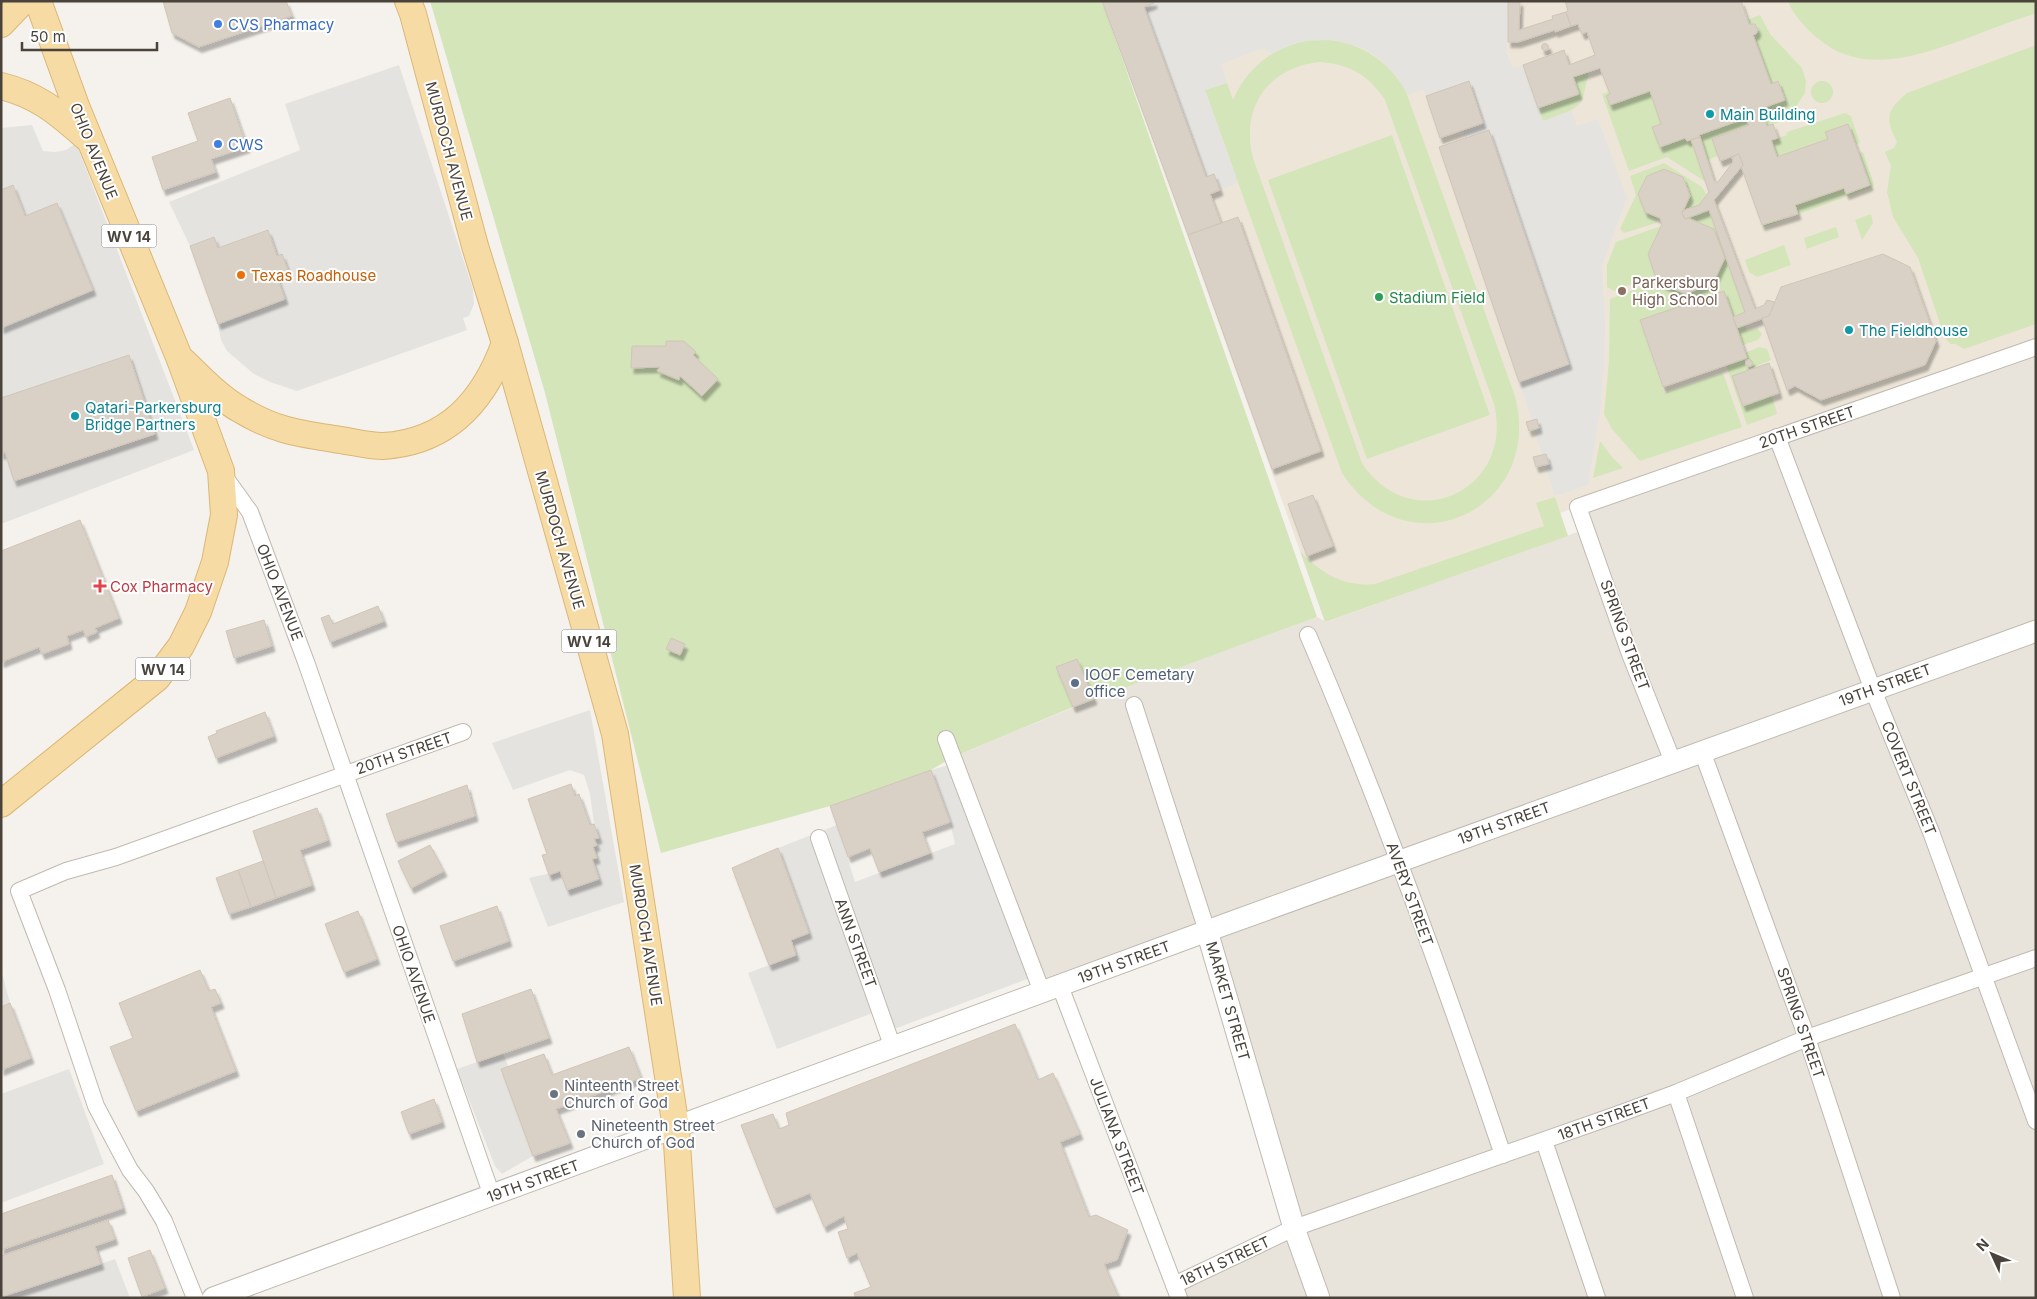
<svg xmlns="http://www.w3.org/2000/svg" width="2037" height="1299" viewBox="0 0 2037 1299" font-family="Inter,sans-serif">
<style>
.residential{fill:#e8e4db}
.education{fill:#ede6d8}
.green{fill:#d4e5ba;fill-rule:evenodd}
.parking{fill:#e4e3e0}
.building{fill:#d9d0c6;stroke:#d0c5b7;filter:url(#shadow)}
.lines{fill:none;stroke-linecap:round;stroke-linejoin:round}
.minor-casing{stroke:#c0b9b0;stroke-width:18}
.tertiary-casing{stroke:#c0b9b0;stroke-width:23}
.primary-casing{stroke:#dbb775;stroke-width:28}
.minor{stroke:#fff;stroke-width:16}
.tertiary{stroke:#fff;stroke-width:21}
.primary{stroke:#f6dba5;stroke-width:26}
.shop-dot{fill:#3f7fe0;stroke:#fff;stroke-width:2}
.culture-dot{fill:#0f9aa8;stroke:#fff;stroke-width:2}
.food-dot{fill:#e8710a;stroke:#fff;stroke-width:2}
.education-dot{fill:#8d6e63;stroke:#fff;stroke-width:2}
.leisure-dot{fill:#2e9e5b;stroke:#fff;stroke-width:2}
.health-dot{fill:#e0444e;stroke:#fff;stroke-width:2}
.service-dot{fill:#5c6f8a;stroke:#fff;stroke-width:2}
.worship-dot{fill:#6b7280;stroke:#fff;stroke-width:2}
.labels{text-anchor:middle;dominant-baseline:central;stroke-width:4;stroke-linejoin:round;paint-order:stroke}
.shield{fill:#fff;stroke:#807b76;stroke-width:1}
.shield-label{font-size:14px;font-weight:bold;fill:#49433b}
.shop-label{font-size:15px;fill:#366cbe;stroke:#fff;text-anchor:start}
.culture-label{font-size:15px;fill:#0d838f;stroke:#fff;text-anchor:start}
.street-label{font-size:15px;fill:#49433b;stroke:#fff}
.food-label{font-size:15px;fill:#c56008;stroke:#fff;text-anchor:start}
.education-label{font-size:15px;fill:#785e54;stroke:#fff;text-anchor:start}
.leisure-label{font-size:15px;fill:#27864d;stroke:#fff;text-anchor:start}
.health-label{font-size:15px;fill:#be3a42;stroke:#fff;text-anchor:start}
.service-label{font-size:15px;fill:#4e5e75;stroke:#fff;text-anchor:start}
.worship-label{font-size:15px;fill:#5b616d;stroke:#fff;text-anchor:start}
</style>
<defs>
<filter id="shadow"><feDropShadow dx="3" dy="5.5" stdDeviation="1" flood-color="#0004"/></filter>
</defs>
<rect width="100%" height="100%" fill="#f5f2ed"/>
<!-- residential -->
<path class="residential" d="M2036 347V1298H1179L1174 1285 1294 1228 1207 932 1042 992 953 757 1094 699 1317 617 1326 622 1586 529 1578 507Z"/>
<!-- education -->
<path class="education" d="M1102 1H2036V347L1560 513 1568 536 1325 622 1188 235Z"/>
<!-- green -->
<g class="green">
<path d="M430 1H1102L1317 617 1073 707 953 757 931 770 830 806 661 853 545 393Z"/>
<path d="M1788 1H2036V13C2013 21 1990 29 1968 38 1917 56 1862 77 1816 37 1805 27 1793 15 1788 1Z"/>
<path d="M1760 15 1770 34 1802 68 1806 81 1805 93 1787 120 1767 126 1760 109 1785 100 1778 82 1771 84 1753 35 1756 34 1758 31 1755 24H1749L1747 20Z"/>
<path d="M1319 39C1357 41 1385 57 1405 89L1515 396C1545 511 1406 573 1342 473L1205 90 1227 83 1233 100C1249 63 1280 43 1319 39ZM1320 62C1349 64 1369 75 1385 100L1494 404C1515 491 1411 538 1362 463L1253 158C1240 108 1268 67 1320 62Z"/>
<path d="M2036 45V324L1964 349 1955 344H1950L1944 336 1918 258 1893 217 1887 192 1891 166 1885 152 1894 148 1897 142C1885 118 1886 111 1907 93Z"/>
<path d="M1589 72 1582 101C1573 113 1556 116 1543 121L1538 108 1578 94 1573 77Z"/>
<circle cx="1822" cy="92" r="11"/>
<path d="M1650 91 1661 124 1653 127 1660 147 1685 138 1687 141 1691 140 1706 182 1667 157 1629 171 1602 94 1609 92 1610 94 1606 96 1610 105Z"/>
<path d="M1845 113 1851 116 1860 143 1856 144 1848 124 1825 132 1828 139 1777 157 1771 140 1787 135 1786 133 1790 131Z"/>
<path d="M1746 118 1749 125 1712 139 1718 156 1707 160 1699 135Z"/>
<path d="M1392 135 1490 415 1367 459 1268 180Z"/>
<path d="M1863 152 1874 184 1873 187 1764 227 1762 225 1798 214 1795 205 1844 188 1846 194 1870 185 1859 153Z"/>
<path d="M1664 163 1702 187 1707 195 1699 205 1684 210 1690 196 1683 177 1664 169 1647 176 1638 194 1645 212 1658 218 1656 223 1624 233 1620 229 1636 195 1630 176Z"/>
<path d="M1709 210 1745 312 1733 317 1724 291 1640 321 1664 393 1723 373 1742 427 1640 461 1612 429 1604 414 1609 361 1610 299 1657 281 1685 294 1725 258 1714 230 1688 218Z"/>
<path d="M1871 214 1873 223 1862 240 1855 220Z"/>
<path d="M1661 226 1648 254 1655 275 1614 291 1607 287V265L1616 242Z"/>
<path d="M1836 227 1839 237 1807 249 1804 238Z"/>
<path d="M1784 245 1791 265 1757 277 1749 272 1745 260Z"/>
<path d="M1745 325 1747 331 1757 328 1762 334 1758 340 1743 345 1737 328Z"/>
<path d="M1759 347 1767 349 1771 360 1733 376 1772 396 1777 414 1747 425 1726 365 1747 357 1745 353Z"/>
<path d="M1600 441 1612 457 1623 468 1593 478Z"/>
<path d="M1555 497 1568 536 1325 622 1300 551C1321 573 1343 587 1375 584L1544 526 1536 503Z"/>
</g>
<!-- parking -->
<g class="parking">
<path d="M1154 1H1508L1507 53 1513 68 1523 65 1543 121 1572 110 1577 126 1598 119 1627 198 1602 266 1605 326 1604 364 1600 412 1588 485 1555 496 1545 465 1549 464 1546 454 1542 455 1534 430 1539 428 1537 419 1532 420 1519 382 1569 364 1489 130 1465 138 1463 130 1483 123 1469 81 1426 96 1423 90 1408 95 1397 76 1376 56 1363 48 1334 40 1305 41 1290 45 1271 54 1264 48 1221 64 1227 83 1205 90 1238 183 1220 190 1214 174 1206 177 1144 7 1154 3Z"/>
<path d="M399 65 473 289 474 304 469 316 463 318 467 330 297 391 270 382 254 374 227 351 221 340 218 324 284 300 277 277 289 272 282 254 277 256 267 230 218 248 213 237 190 246 169 202 300 150 285 104Z"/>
<path d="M32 125 43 151 55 152 66 150 76 143 194 450 1 524V454L5 452 15 481 155 433 129 355 1 398V328L93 289 57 204 25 216 13 185 1 190V128Z"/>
<path d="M590 710 624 902 548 927 529 878 560 871 567 890 599 878 592 859 597 858 593 847 597 845 594 839 599 837 594 824 590 794 584 775 570 770 513 790 492 743Z"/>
<path d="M963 761 1043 973 894 1029 886 1008 777 1049 748 973 796 955 791 940 809 932 778 848 837 825 855 882 955 844 950 822 931 770Z"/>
<path d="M1 969 10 1003 1 1007Z"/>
<path d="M503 1053 508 1066 501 1069 533 1156 502 1174 495 1166 457 1069Z"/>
<path d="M69 1069 104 1164 1 1203V1094Z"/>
<path d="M115 1259 130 1298H1V1297Z"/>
</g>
<!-- building -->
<g class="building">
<path d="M163 1H286L292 16 199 47 172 33Z"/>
<path d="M1102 1H1154V3L1144 7 1206 177 1214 174 1220 190 1210 194 1221 223 1188 235Z"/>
<path d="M1508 1H1520L1519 30 1553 19 1552 16 1566 12 1571 26 1555 32V30L1518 42H1508Z"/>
<path d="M1565 1H1741L1749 24H1755L1758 30 1756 34 1753 35 1771 84 1778 81 1785 100 1760 109 1767 126 1773 124 1778 138 1771 140 1777 157 1828 139 1825 132 1848 124 1870 185 1846 194 1844 188 1795 205 1798 214 1762 225 1741 166 1743 165 1739 154 1720 161 1712 139 1749 125 1746 118 1699 135 1700 137 1687 141 1685 138 1660 147 1652 127 1661 124 1650 91 1610 105 1606 96 1610 94 1600 68 1573 77 1579 94 1538 108 1523 65 1564 50 1569 65 1595 55 1587 32 1582 34 1578 24 1571 26 1566 12 1568 11Z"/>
<circle cx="1545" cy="47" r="3.5"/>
<path d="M1469 81 1483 123 1440 138 1426 96Z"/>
<path d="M230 98 247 147 211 159 216 172 163 190 152 157 198 141 188 113Z"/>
<path d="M1489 130 1569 364 1519 382 1439 147Z"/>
<path d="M1700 137 1714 181 1717 183 1733 162 1732 157 1739 154 1743 165 1714 200 1755 309 1764 305 1767 300 1775 302 1769 316 1737 328 1733 317 1745 312 1709 210 1685 219 1682 213 1684 210 1699 205 1709 192 1691 140Z"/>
<path d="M1664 169 1683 177 1690 196 1682 213 1685 219 1688 218 1714 229 1725 258 1713 283 1685 294 1657 281 1648 254 1662 224 1660 218 1645 212 1638 194 1647 176Z"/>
<path d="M13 185 25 216 57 203 93 290 1 328V190Z"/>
<path d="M1238 217 1321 451 1272 469 1188 235Z"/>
<path d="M268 230 277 256 282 254 289 273 277 277 285 299 218 324 190 246 214 237 218 248Z"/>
<path d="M1883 254 1910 267 1936 341 1925 365 1821 400 1795 386 1787 390 1762 318 1769 316 1781 287Z"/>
<path d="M1724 291 1747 358 1663 387 1640 320Z"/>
<path d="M666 341H684L696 352 693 355 718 379 702 396 680 376 679 380 657 371 660 367 631 368 632 346H666Z"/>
<path d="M129 355 155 434 14 481 5 452 1 454V398Z"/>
<circle cx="1749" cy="363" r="3.5"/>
<path d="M1769 363 1779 393 1743 406 1732 376Z"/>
<path d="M1537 419 1539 428 1529 431 1526 422Z"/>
<path d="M1546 454 1549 464 1536 467 1533 457Z"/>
<path d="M1313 495 1333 546 1307 556 1288 504Z"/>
<path d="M80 520 119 618 95 628 97 632 86 637 83 630 67 636 69 644 42 654 39 647 1 662V551Z"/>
<path d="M378 606 384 621 330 642 321 618 329 615 333 624Z"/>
<path d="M264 620 272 646 234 658 226 631Z"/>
<path d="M671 638 685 644 680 655 666 649Z"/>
<path d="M1077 659 1094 699 1073 707 1056 667Z"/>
<path d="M265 712 274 736 216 758 208 737 217 733 216 731Z"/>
<path d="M931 770 950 822 922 832 930 853 879 872 870 848 848 857 830 806Z"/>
<path d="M571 784 575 796 579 794 590 825 594 824 599 838 594 839 597 845 593 847 597 858 592 859 599 879 567 890 560 871 549 875 542 855 547 854 528 799Z"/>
<path d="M467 785 475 816 396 842 386 814Z"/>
<path d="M317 808 328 840 300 850 312 885 276 898 253 831Z"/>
<path d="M430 845 444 871 411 888 398 861Z"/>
<path d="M778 848 809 933 791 940 796 955 769 965 732 868Z"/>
<path d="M263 861 276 898 251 907 238 870Z"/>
<path d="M238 870 251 907 229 914 216 878Z"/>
<path d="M497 906 509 941 453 961 440 926Z"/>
<path d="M358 911 377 959 344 972 325 924Z"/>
<path d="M200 970 209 991 215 989 221 1003 211 1007 236 1071 136 1111 110 1047 133 1038 119 1003Z"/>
<path d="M531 989 549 1038 477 1062 462 1014Z"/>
<path d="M10 1003 31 1058 1 1070V1007Z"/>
<path d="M1015 1024 1038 1080 1053 1073 1080 1134 1060 1142 1089 1217 1096 1215 1128 1230 1117 1260 1104 1264 1119 1298H856L854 1293 871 1287 857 1253 847 1258 838 1232 848 1229 844 1216 824 1227 810 1193 774 1208 741 1125 773 1114 779 1129 789 1125 786 1113Z"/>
<path d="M629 1047 641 1078 556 1109 570 1143 533 1156 501 1069 544 1054 552 1075Z"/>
<path d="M434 1099 442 1122 409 1134 401 1112Z"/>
<path d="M112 1175 123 1208 1 1250V1214Z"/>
<path d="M108 1220 115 1239 95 1246 101 1264 1 1297V1256Z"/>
<path d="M150 1250 165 1288 142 1297 128 1258Z"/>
</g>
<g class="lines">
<!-- minor casing -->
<g class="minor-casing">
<g id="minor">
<path d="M1777 437 1873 690 1931 832 2036 1121"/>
<path d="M222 473 250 512 306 662 492 1196"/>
<path d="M1308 635C1381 805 1444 980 1503 1155"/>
<path d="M1134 705 1207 931"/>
<path d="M946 739 1042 992"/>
<path d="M1702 751 1807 1038 1892 1298"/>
<path d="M1673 762 1630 654 1578 507 2036 347"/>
<path d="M819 838 893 1048"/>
<path d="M1060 986 1179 1298"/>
<path d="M1676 1093 1745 1298"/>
<path d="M1544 1141 1597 1298"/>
<path d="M1174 1285 1294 1228 1616 1115 1676 1093 1807 1038 2036 958"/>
<path d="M195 1298 164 1221 146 1191 130 1170 96 1106 57 990 19 891 66 871 116 857 463 732"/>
</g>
</g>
<!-- tertiary casing -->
<g class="tertiary-casing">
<g id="tertiary">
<path d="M1207 931 1294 1228 1319 1298"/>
<path d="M213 1298 1207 931 2036 631"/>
</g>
</g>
<!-- primary casing -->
<g class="primary-casing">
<g id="primary">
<path d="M408 1 413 14 475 246 505 343 615 734 676 1128 687 1298"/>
<path d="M1 24 23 1"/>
<path d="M1 86C39 95 59 114 87 138"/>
<path d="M183 361C201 378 219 398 241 410 274 430 297 433 334 439 350 441 367 446 383 446 448 442 484 401 505 343"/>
<path d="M1 804 157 678 181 646 198 612 215 562 224 515 221 471 179 357 76 106 38 1"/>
</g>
</g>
<!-- minor -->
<use href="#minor" class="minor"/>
<!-- tertiary -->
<use href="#tertiary" class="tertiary"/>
<!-- primary -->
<use href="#primary" class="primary"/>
</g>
<!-- markers -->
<g class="shop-dot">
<circle cx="218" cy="24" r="5"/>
<circle cx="218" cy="144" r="5"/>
</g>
<g class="culture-dot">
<circle cx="1710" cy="114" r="5"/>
<circle cx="1849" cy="330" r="5"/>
<circle cx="75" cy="416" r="5"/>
</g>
<circle class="food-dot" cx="241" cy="275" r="5"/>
<circle class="education-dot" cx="1622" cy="291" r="5"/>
<circle class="leisure-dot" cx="1379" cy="297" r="5"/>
<path class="health-dot" d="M97.5 578.5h5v5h5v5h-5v5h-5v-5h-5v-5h5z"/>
<circle class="service-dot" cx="1075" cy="683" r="5"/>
<g class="worship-dot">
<circle cx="554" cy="1094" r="5"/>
<circle cx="581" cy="1134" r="5"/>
</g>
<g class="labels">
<!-- shield labels -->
<g class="shield">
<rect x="101.5" y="224.5" width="55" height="23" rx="4"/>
<rect x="561.5" y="629.5" width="55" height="23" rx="4"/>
<rect x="135.5" y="657.5" width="55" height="23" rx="4"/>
</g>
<g class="shield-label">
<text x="129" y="236">WV 14</text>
<text x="589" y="641">WV 14</text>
<text x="163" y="669">WV 14</text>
</g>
<!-- shop labels -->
<g class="shop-label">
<text x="228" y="24">CVS Pharmacy</text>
<text x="228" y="144">CWS</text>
</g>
<!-- culture labels -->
<g class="culture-label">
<text x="1720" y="114">Main Building</text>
<text x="1859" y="330">The Fieldhouse</text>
<text x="85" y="407">Qatari-Parkersburg<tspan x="85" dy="17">Bridge Partners</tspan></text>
</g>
<!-- street labels -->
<g class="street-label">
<text transform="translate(94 151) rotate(68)">OHIO AVENUE</text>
<text transform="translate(449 151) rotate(75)">MURDOCH AVENUE</text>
<text transform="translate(1807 427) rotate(-19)">20TH STREET</text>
<text transform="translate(560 540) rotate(74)">MURDOCH AVENUE</text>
<text transform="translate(280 592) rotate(69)">OHIO AVENUE</text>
<text transform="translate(1625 635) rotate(70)">SPRING STREET</text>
<text transform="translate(1885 685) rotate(-20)">19TH STREET</text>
<text transform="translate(404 753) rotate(-19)">20TH STREET</text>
<text transform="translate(1909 778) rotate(68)">COVERT STREET</text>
<text transform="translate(1504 823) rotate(-20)">19TH STREET</text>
<text transform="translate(1410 894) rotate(70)">AVERY STREET</text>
<text transform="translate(646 935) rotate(81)">MURDOCH AVENUE</text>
<text transform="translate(856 943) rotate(70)">ANN STREET</text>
<text transform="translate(1124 962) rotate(-20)">19TH STREET</text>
<text transform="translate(414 974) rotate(71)">OHIO AVENUE</text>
<text transform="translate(1228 1001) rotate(74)">MARKET STREET</text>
<text transform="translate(1801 1023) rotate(71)">SPRING STREET</text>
<text transform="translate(1604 1119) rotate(-20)">18TH STREET</text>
<text transform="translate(1117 1136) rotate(69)">JULIANA STREET</text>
<text transform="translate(533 1181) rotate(-20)">19TH STREET</text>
<text transform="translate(1225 1261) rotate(-25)">18TH STREET</text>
</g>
<!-- food labels -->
<g class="food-label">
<text x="251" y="275">Texas Roadhouse</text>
</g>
<!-- education labels -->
<g class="education-label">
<text x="1632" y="282">Parkersburg<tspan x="1632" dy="17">High School</tspan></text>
</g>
<!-- leisure labels -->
<g class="leisure-label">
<text x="1389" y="297">Stadium Field</text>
</g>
<!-- health labels -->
<g class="health-label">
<text x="110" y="586">Cox Pharmacy</text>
</g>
<!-- service labels -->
<g class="service-label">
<text x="1085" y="674">IOOF Cemetary<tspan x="1085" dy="17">office</tspan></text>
</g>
<!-- worship labels -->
<g class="worship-label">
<text x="564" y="1085">Ninteenth Street<tspan x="564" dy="17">Church of God</tspan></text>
<text x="591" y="1125">Nineteenth Street<tspan x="591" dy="17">Church of God</tspan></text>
</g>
</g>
<!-- border -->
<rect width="2037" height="1299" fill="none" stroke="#49433b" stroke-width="5"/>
<!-- north arrow -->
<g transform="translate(1992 1254) rotate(314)" stroke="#ffffff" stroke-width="4" paint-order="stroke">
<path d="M0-4L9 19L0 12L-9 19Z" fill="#49433b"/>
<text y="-8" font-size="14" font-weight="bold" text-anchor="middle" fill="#49433b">N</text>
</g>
<!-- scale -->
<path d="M22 42v8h135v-8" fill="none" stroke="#49433b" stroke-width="2.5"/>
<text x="30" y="42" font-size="15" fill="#49433b" stroke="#ffffff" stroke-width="4" paint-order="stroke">50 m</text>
</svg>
